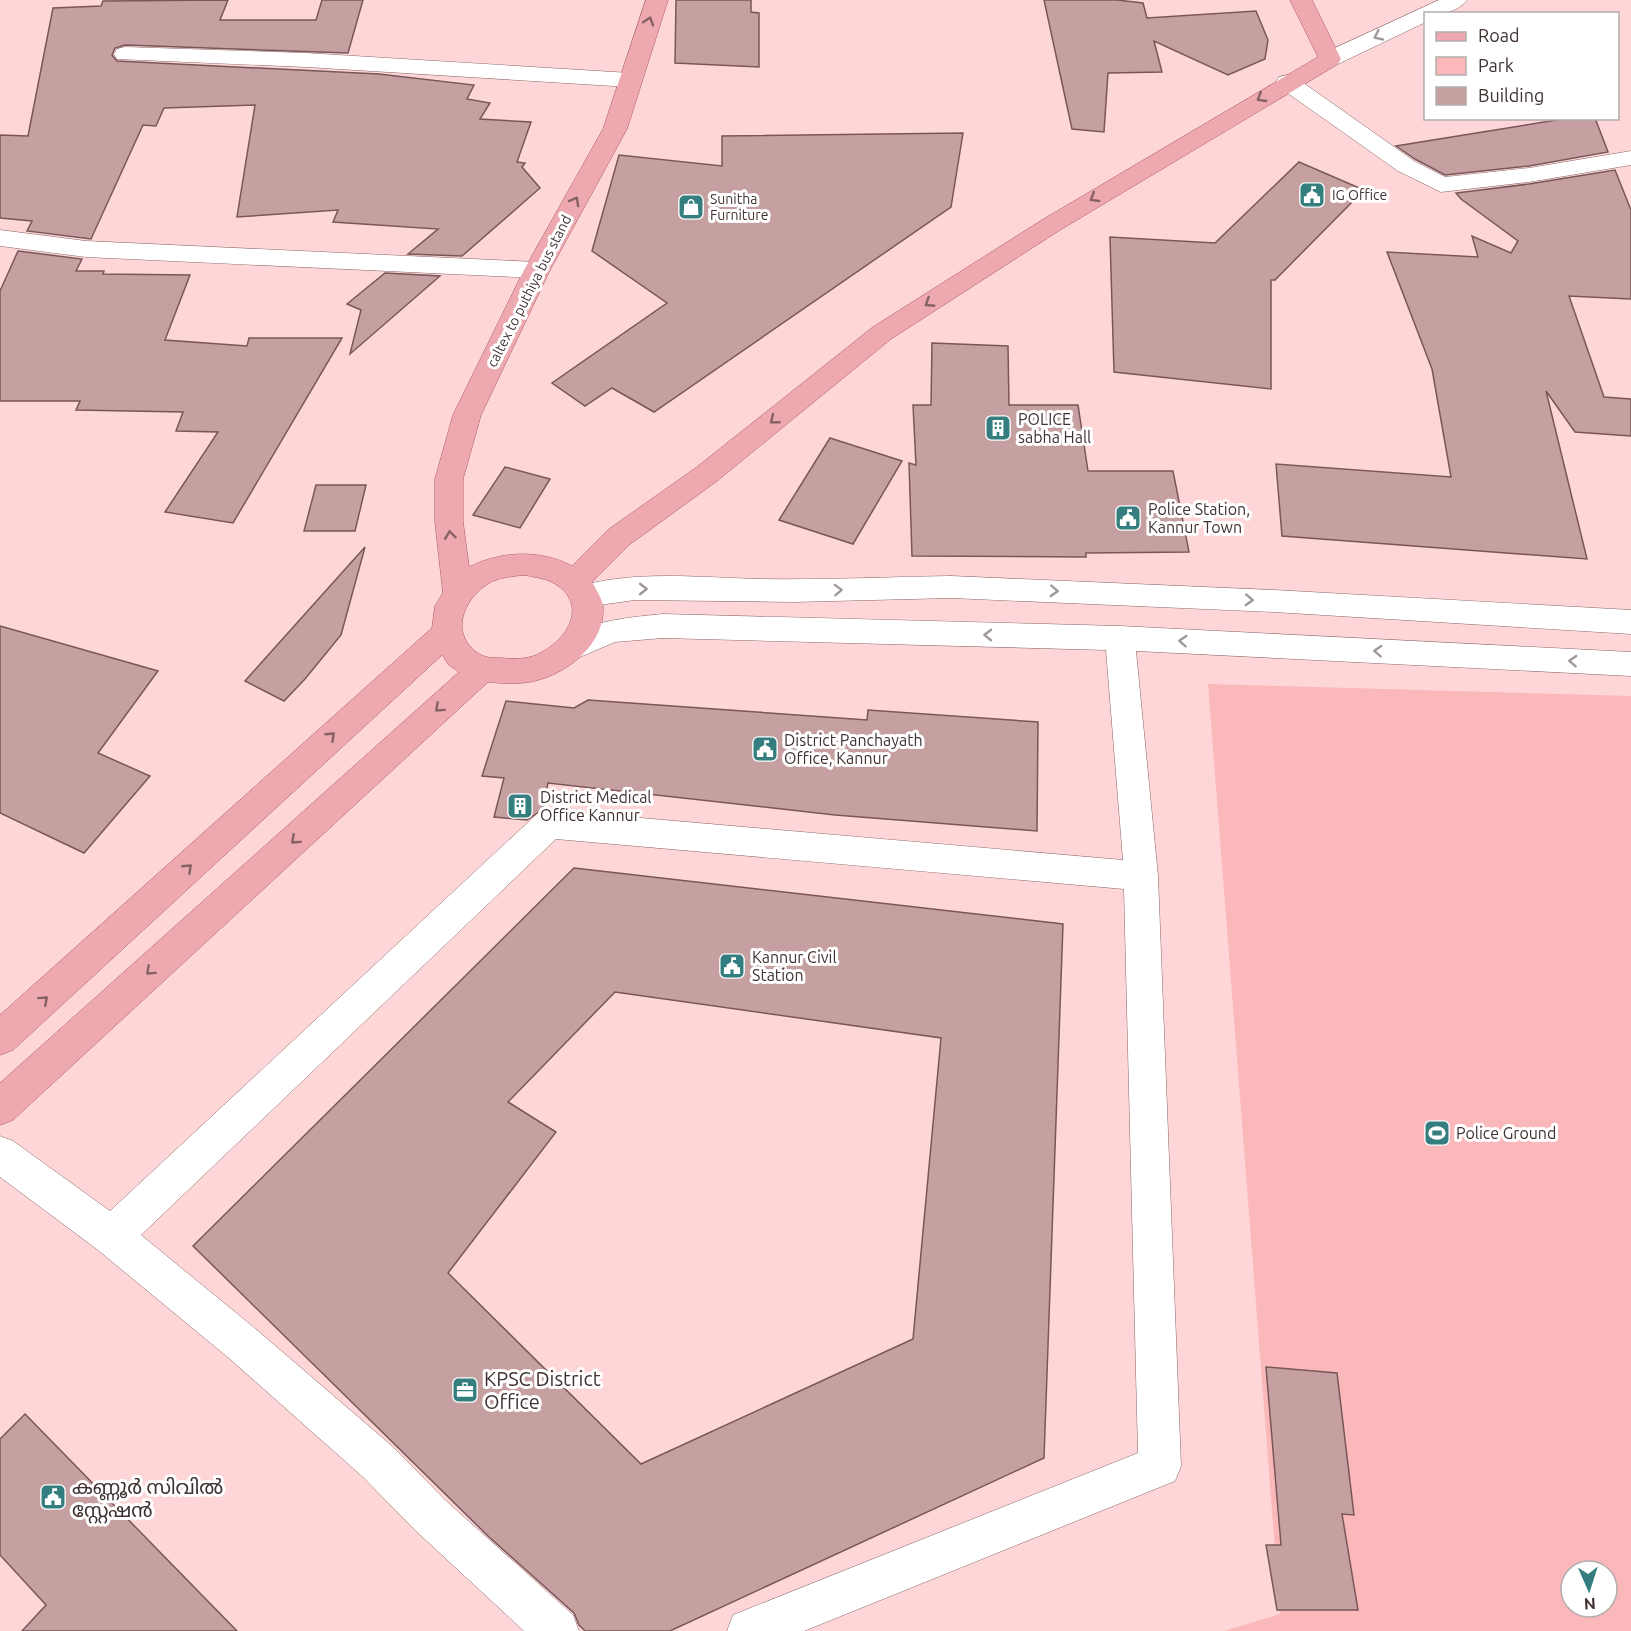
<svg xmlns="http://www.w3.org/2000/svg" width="1631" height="1631" viewBox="0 0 1631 1631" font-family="Ubuntu,'Noto Sans Malayalam',sans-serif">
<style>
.green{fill:#fbb8bb;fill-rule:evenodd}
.building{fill:#c6a0a1;stroke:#785758;stroke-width:1.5;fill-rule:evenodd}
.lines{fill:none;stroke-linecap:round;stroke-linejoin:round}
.minor-casing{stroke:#886566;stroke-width:1}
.major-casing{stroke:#a95a60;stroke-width:1}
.minor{fill:#fff;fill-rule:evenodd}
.major{fill:#eda9af;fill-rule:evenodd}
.oneway{stroke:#866264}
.oneway2{stroke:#a09898}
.labels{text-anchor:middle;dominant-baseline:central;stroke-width:6;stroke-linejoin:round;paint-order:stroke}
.far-poi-label{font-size:14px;fill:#413232;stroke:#fff;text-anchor:start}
.far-street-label{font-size:14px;fill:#413232;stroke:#fff}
.poi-label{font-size:16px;fill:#413232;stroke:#fff;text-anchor:start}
.near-poi-label{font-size:20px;fill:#413232;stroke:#fff;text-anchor:start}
</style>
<rect width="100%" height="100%" fill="#fed6d7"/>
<!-- green -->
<path class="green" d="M1208 684 1631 696V1631H1224L1280 1614ZM1571 1571H1607V1607H1571Z"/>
<!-- building -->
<g class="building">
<path d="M228 0 220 20H316L322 0H363L348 53 125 45 115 48 112 55 117 61 379 74 474 85 467 99 490 103 480 119 531 122 517 162 525 163 522 167 540 188 462 256 408 254 438 229 333 222 338 210 237 217 255 105 164 108 156 126 143 125 91 239 27 231 32 221 0 218V135L28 136 53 8 101 6 103 1Z"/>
<path d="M676 0H751V12L759 13V67L675 63Z"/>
<path d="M1044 0H1117L1143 3 1147 18 1256 11 1268 40 1265 59 1228 75 1154 41 1162 72 1108 73 1104 132 1072 129Z"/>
<path d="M1569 118H1595L1608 152 1529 166 1445 175 1415 159 1396 146Z"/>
<path d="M963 133 951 207 654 412 612 388 585 406 552 383 667 303 592 251 619 155 722 166V136Z"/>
<path d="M1299 162 1364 190 1275 280H1271V389L1114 372 1110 237 1215 243Z"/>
<path d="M1615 170 1631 210V299L1569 296 1604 397 1631 399V436L1575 432 1546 391 1587 559 1282 536 1276 464 1451 477 1432 369 1387 252 1478 257 1472 236 1511 253 1518 241 1461 199 1456 193 1529 184Z"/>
<path d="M18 251 82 259 76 271H104L103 274 190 275 165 340 247 346 249 338H342L233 523 165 512 218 432 176 431 183 412 76 410 80 401H0V291Z"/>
<path d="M385 273 440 276 350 354 361 310 347 304Z"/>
<path d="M932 343 1008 346 1009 405H1078L1088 471H1173L1189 552 1086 553V557L912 556 909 463 916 465 913 405H931Z"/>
<path d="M830 438 902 461 853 544 779 520Z"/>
<path d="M505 467 550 479 520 528 473 515Z"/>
<path d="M316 485H366L355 531H304Z"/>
<path d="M365 547 341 635 305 679 284 701 245 681Z"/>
<path d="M0 626 158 671 98 753 150 776 84 853 0 813Z"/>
<path d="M588 700 867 720 868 710 1038 722 1037 831 835 815 548 783 542 810 527 820 494 817 504 778 482 776 506 701 574 708Z"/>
<path d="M574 868 1063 924 1044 1458 670 1631H585L579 1625 574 1613 489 1537 193 1246ZM615 992 941 1038 913 1339 641 1464 448 1273 556 1132 508 1102Z"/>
<path d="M1266 1367 1337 1373 1354 1515 1342 1514 1358 1610H1277L1266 1545H1281Z"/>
<path d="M25 1414 237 1631H22L46 1605 0 1555V1439Z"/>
</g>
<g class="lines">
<!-- minor casing -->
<g class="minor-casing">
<g id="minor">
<path d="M1439 0H1467C1457 13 1440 14 1426 14V22L1338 64 1330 66 1322 64 1319 59 1322 54Z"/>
<path d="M125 47 306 53 630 73 638 75 641 80 638 85 630 87 306 67 117 59 114 54 117 49Z"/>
<path d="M1287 75 1295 77 1414 161 1445 177 1529 168 1631 151V165L1529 182 1441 192 1398 171 1279 87 1276 82 1279 77Z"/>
<path d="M0 230 86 241 537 262 546 264 550 270 546 276 537 278 86 257 0 246Z"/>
<path d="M951 576 1274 590 1631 610V634L1274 612 951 598 794 602 635 600 585 607 574 604 570 596 574 588C633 569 702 578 762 579 825 580 888 577 951 576Z"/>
<path d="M663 614 1120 626 1631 652V676L1136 651 1158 876 1181 1466 1175 1481 804 1631H727L733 1615 1138 1453 1124 889 556 839 141 1235 258 1331 393 1447 445 1500 573 1615 579 1631H524L415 1530 363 1477 230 1359 98 1250 0 1177V1136L13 1141 110 1211 537 814 549 810 1123 860 1106 650 663 638 615 642 573 660 562 656 558 648C572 621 635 617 663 614Z"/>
</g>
</g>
<!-- major casing -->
<g class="major-casing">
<path id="major" d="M646 0H668L627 129 550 270 481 415 463 479V522L469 567C501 551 540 549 572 566L609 529 697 467 873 327 1042 220 1318 57 1290 0H1312L1341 59 1338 64 1060 230 891 339 717 481 629 545 592 582C596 589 603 600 603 608 605 649 557 681 521 683 510 684 499 683 488 682L13 1120 0 1125V1083L459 672 449 665 442 655 13 1050 0 1055V1015L432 628 435 606 443 593 435 522V479L453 415 524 270 603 129ZM525 575C533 577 544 578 552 582 588 602 571 636 542 652 529 660 515 659 501 658 493 658 486 658 479 654 447 633 465 595 493 581 503 577 514 576 525 575Z"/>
</g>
<!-- minor -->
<use href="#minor" class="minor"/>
<!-- major -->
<use href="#major" class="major"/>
</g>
<!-- one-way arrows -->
<defs><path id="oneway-chevron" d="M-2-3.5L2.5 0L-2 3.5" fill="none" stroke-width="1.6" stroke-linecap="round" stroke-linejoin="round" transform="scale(1.5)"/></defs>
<g class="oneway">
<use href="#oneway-chevron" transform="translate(649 21) rotate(-72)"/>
<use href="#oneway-chevron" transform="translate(1261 98) rotate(149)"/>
<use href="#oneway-chevron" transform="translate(1094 198) rotate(149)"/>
<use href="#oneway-chevron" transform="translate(575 201) rotate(-61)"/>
<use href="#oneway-chevron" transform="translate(929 303) rotate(147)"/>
<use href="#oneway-chevron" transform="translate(774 420) rotate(141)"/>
<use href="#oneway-chevron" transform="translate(450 535) rotate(-97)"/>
<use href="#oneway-chevron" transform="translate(439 708) rotate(138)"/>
<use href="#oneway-chevron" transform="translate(331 736) rotate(-43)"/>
<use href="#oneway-chevron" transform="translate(295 840) rotate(138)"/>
<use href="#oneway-chevron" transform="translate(188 868) rotate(-43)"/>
<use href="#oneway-chevron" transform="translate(150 971) rotate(138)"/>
<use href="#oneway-chevron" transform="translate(44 1000) rotate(-42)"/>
</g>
<g class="oneway2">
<use href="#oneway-chevron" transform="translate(1378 36) rotate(155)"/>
<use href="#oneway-chevron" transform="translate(643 589)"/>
<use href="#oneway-chevron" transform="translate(838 590) rotate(-2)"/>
<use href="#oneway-chevron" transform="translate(1054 591) rotate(3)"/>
<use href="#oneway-chevron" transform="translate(1249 600) rotate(3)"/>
<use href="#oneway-chevron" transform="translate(988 635) rotate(-179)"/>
<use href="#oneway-chevron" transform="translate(1183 641) rotate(-177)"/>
<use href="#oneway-chevron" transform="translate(1378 651) rotate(-177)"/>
<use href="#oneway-chevron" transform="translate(1573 661) rotate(-177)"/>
</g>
<!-- icons -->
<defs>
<g id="civic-square" transform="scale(1.35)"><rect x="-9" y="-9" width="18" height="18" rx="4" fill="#357e7f" stroke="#fff"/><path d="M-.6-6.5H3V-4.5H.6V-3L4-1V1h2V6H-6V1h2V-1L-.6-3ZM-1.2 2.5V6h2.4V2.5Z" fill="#fff"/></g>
<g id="shop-square" transform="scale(1.35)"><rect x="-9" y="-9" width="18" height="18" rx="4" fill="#357e7f" stroke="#fff"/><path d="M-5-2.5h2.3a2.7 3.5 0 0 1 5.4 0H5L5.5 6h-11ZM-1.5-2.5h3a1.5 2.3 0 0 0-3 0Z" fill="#fff"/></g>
<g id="building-square" transform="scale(1.35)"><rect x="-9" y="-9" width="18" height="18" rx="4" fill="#357e7f" stroke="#fff"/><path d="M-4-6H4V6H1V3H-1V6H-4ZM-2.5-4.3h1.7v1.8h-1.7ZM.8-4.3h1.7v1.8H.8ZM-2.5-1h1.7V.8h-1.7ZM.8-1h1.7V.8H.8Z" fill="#fff"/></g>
<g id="stadium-square" transform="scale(1.35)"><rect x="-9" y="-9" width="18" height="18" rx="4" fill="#357e7f" stroke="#fff"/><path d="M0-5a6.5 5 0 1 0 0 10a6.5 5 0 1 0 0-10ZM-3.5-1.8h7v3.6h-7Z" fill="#fff"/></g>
<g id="office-square" transform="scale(1.35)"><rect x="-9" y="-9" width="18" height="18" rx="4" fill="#357e7f" stroke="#fff"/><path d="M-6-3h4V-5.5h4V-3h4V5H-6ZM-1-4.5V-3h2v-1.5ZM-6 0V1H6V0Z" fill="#fff"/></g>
</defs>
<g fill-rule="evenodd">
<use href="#civic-square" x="1312" y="195"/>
<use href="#shop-square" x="691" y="207"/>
<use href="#building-square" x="998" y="428"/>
<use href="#civic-square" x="1128" y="518"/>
<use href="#civic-square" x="765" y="749"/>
<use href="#building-square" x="520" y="806"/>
<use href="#civic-square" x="732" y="966"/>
<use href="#stadium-square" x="1437" y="1133"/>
<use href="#office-square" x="465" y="1390"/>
<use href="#civic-square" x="53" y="1497"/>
</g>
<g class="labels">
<!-- far-poi labels -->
<g class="far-poi-label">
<text x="1332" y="195">IG Office</text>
<text x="710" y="199">Sunitha<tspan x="710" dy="16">Furniture</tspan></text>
</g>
<!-- far-street labels -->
<g class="far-street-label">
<text transform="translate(529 291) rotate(-63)">caltex to puthiya bus stand</text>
</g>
<!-- poi labels -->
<g class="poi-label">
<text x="1018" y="419">POLICE<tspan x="1018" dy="18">sabha Hall</tspan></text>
<text x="1148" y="509">Police Station,<tspan x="1148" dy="18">Kannur Town</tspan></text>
<text x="784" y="740">District Panchayath<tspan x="784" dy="18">Office, Kannur</tspan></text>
<text x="540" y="797">District Medical<tspan x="540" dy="18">Office Kannur</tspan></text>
<text x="752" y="957">Kannur Civil<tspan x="752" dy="18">Station</tspan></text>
<text x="1456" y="1133">Police Ground</text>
</g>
<!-- near-poi labels -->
<g class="near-poi-label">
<text x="484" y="1378">KPSC District<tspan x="484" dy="23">Office</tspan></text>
<text x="72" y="1486">കണ്ണൂർ സിവിൽ<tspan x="72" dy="23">സ്റ്റേഷൻ</tspan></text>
</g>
</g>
<!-- legend -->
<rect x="1424" y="12" width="195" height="108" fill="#ffffff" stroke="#b3adad" stroke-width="1.5"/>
<rect x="1436" y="32" width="30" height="9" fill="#eda9af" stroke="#b3adad" stroke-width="1.5"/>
<text x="1478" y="42" font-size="18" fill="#413232">Road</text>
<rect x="1436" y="57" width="30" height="18" fill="#fbb8bb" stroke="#b3adad" stroke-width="1.5"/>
<text x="1478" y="72" font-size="18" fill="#413232">Park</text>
<rect x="1436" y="87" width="30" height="18" fill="#c6a0a1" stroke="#b3adad" stroke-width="1.5"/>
<text x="1478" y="102" font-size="18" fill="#413232">Building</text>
<!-- north arrow -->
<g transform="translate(1589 1589) rotate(177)"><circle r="28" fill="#ffffff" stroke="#b3adad" stroke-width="1.5"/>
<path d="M0-4.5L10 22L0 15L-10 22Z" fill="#357e7f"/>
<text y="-9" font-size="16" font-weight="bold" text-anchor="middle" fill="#413232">N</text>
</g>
</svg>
